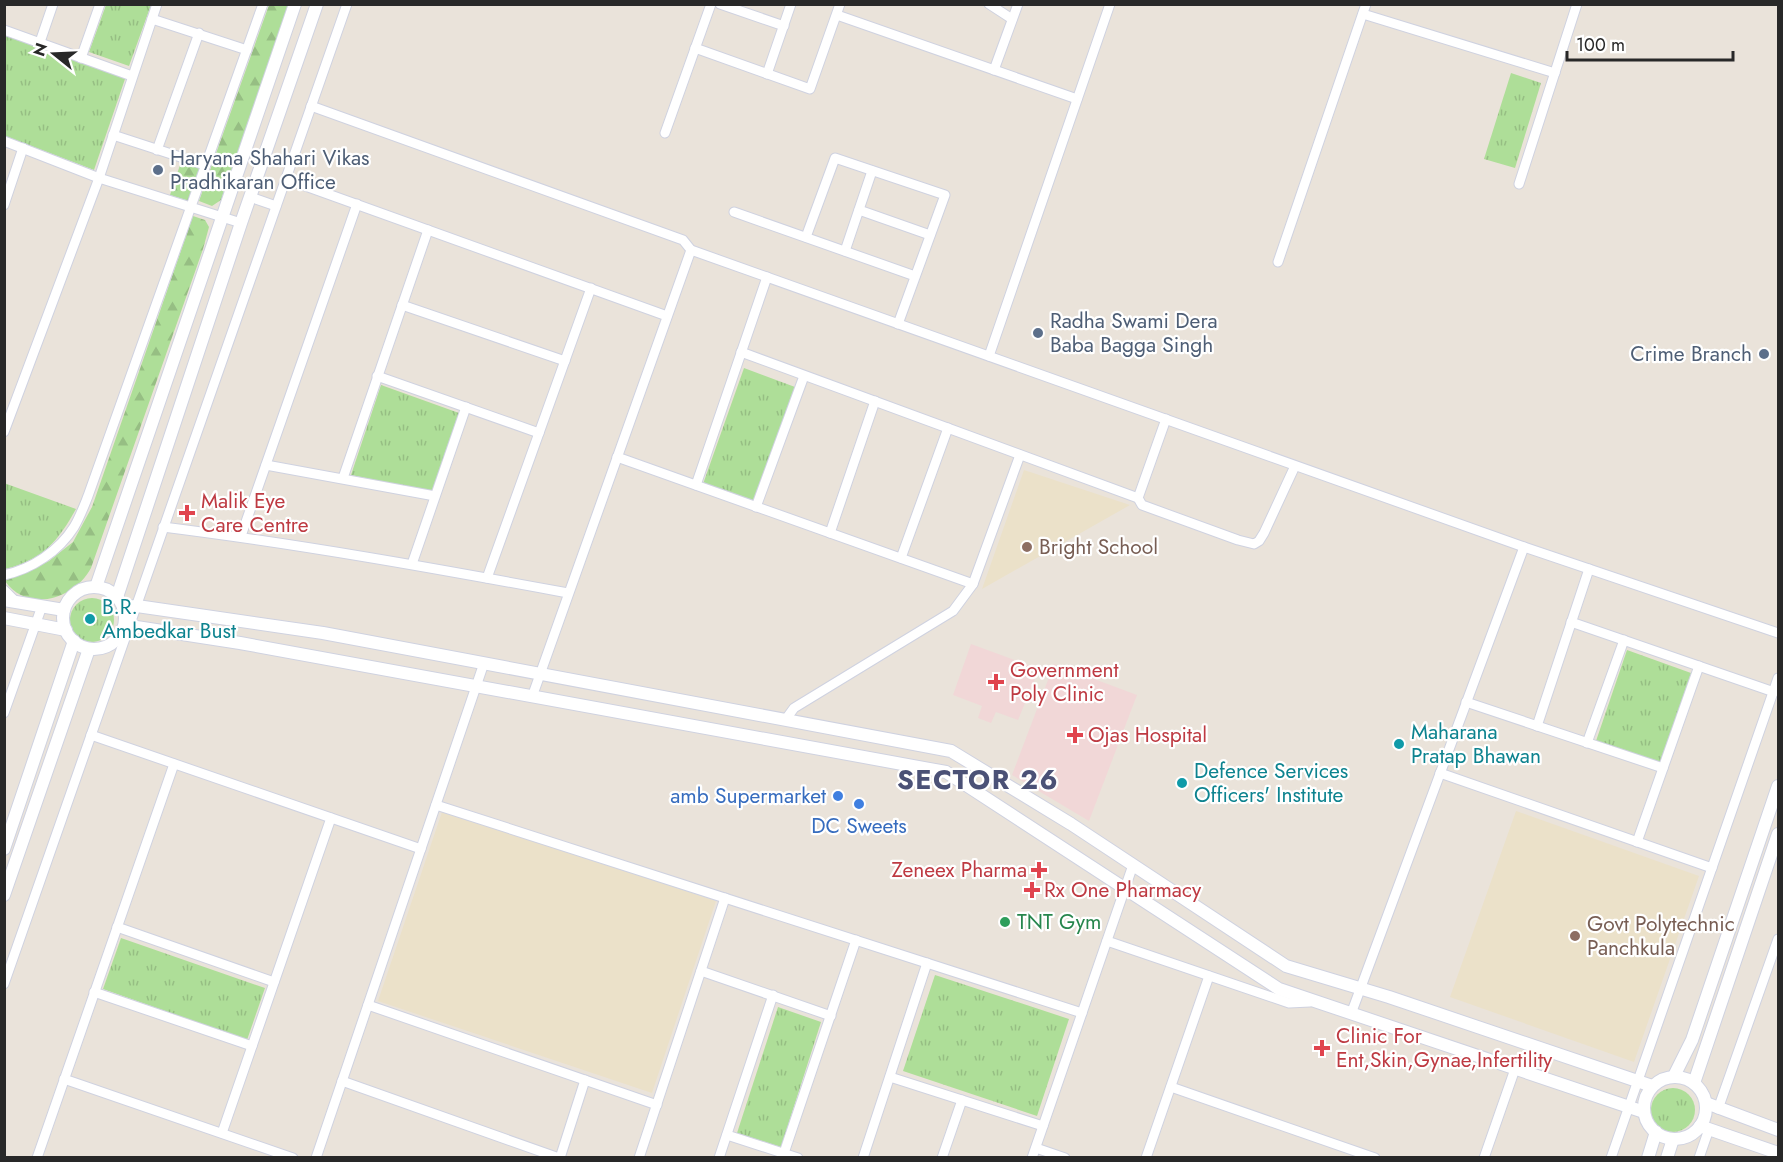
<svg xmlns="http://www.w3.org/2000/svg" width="1783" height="1162" viewBox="0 0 1783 1162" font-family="Jost,sans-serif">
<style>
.education{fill:#ebe1c9}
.medical{fill:#f1d7d7}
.grass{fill:url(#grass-tufts)}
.forest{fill:url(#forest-firs)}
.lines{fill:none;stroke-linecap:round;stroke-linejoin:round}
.minor-casing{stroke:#cfd2e0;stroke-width:11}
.tertiary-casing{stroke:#cfd2e0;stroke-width:14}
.minor{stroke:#fff;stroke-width:9}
.tertiary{stroke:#fff;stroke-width:12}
.service-dot{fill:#5c6f8a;stroke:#fff;stroke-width:2}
.health-dot{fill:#e0444e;stroke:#fff;stroke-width:2}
.education-dot{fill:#8d6e63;stroke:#fff;stroke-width:2}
.culture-dot{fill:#0f9aa8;stroke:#fff;stroke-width:2}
.shop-dot{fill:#3f7fe0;stroke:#fff;stroke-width:2}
.leisure-dot{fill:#2e9e5b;stroke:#fff;stroke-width:2}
.labels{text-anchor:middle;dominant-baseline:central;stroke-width:4.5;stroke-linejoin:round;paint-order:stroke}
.service-label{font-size:21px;fill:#4e5e75;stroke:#fff;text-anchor:start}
.health-label{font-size:21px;fill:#be3a42;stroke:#fff;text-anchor:start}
.education-label{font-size:21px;fill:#785e54;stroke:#fff;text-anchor:start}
.culture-label{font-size:21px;fill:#0d838f;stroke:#fff;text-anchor:start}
.shop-label{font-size:21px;fill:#366cbe;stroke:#fff;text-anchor:end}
.leisure-label{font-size:21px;fill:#27864d;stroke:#fff;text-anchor:start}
.district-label{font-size:27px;font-weight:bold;letter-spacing:1.5px;fill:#4b5176;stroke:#fff}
</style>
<defs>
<pattern id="grass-tufts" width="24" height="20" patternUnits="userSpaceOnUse" patternTransform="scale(1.5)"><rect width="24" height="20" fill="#aede98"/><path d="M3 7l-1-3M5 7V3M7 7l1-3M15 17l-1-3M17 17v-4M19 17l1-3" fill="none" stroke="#96be83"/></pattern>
<pattern id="forest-firs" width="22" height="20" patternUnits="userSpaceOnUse" patternTransform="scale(1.5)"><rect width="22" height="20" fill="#aede98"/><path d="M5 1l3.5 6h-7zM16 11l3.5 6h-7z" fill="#96be83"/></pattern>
</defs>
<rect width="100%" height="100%" fill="#eae3da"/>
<!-- education -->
<g class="education">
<path d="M1024 470 1130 505 982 589Z"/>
<path d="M443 809 716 901 652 1093 378 1001Z"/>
<path d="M1516 811 1699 876 1634 1062 1450 997Z"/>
</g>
<!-- medical -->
<g class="medical">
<path d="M971 644 1039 669 1018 720 996 712 991 723 978 718 982 706 953 695Z"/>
<path d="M1054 664 1137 695 1089 821 1012 775Z"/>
</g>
<!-- grass -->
<g class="grass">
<path d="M106 5H151L129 66 89 52Z"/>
<path d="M4 33 126 76 94 170 5 136Z"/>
<path d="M1511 73 1541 83 1515 168 1484 159Z"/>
<path d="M744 368 795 387 754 502 703 484Z"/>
<path d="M381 385 459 413 433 492 351 475Z"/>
<path d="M4 483 76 509C58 541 43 560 5 569Z"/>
<circle cx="92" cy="620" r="22"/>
<path d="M1627 650 1691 673 1661 763 1596 741Z"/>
<path d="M121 938 265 988 247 1040 103 989Z"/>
<path d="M935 975 1069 1019 1037 1116 903 1071Z"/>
<path d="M778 1007 821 1022 781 1147 737 1133Z"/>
<circle cx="1673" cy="1110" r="22"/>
</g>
<!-- forest -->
<g class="forest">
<path d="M269 5H290L221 200 212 206 199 201Z"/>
<path d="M181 162 200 168 189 201 170 195Z"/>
<path d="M193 216 205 220 209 227 203 249 91 568C74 600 27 613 5 581L49 561 73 542 92 507Z"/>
</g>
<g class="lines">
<!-- minor casing -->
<g class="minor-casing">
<g id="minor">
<path d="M720 4 784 26"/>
<path d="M989 4 1012 19"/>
<path d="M1363 14 1555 73"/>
<path d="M837 15 1077 99"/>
<path d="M152 19 247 50"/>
<path d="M4 30 132 76"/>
<path d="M40 42 53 4"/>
<path d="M695 48 810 89 840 4"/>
<path d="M81 58 100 4"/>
<path d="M994 70 1018 4"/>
<path d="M767 74 791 4"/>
<path d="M311 106 683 240 691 250 1524 547 1778 633"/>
<path d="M665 133 711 4"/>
<path d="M113 135 205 165"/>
<path d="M4 141 99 178 241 223"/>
<path d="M157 150 199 33"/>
<path d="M286 179 667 316"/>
<path d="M1519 184 1577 4"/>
<path d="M250 197 276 206"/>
<path d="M4 205 23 148"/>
<path d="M859 210 930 235"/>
<path d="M734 212 915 276"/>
<path d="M806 237 835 158 945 195 898 324"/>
<path d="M845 251 872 171"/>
<path d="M1278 262 1366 4"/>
<path d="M402 305 565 361"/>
<path d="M741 352 1138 498 1142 505 1238 540 1254 544 1259 541 1264 533 1295 466"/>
<path d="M989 356 1110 4"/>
<path d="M377 376 539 433"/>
<path d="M4 432 99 178 157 4"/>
<path d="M617 457 973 584"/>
<path d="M266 465 435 496"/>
<path d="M343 478 428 230"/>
<path d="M696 485 767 277"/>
<path d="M1138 498 1166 419"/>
<path d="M756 507 804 376"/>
<path d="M163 527C299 544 433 568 568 593"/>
<path d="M830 533 875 401"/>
<path d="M241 536 357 204"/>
<path d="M901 558 948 428"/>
<path d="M412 564 466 407"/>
<path d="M4 575C32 569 59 551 74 527 80 517 84 506 88 496L263 4"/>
<path d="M487 578 591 288"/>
<path d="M4 590 16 602"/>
<path d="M1571 622 1774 692"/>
<path d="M532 697 691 250"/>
<path d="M1466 702 1663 768"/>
<path d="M4 713 42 606"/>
<path d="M786 719 794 708 953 611 973 584 1020 455"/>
<path d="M1537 726 1589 569"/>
<path d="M91 735 421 849"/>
<path d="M1587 743 1624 640"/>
<path d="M1440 773 1712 868"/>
<path d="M436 805 1082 1013"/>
<path d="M1637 842 1699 666"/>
<path d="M117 927 274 982"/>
<path d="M1107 941 1289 1003 1310 1002"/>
<path d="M701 971 831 1016"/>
<path d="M4 984 347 4"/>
<path d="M94 992 252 1046"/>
<path d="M368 1005 657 1105"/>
<path d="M1351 1014 1524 547"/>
<path d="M890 1077 1043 1126"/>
<path d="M64 1079 293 1158"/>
<path d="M342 1081 559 1158"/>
<path d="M1171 1087 1375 1158"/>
<path d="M1718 1109 1778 939"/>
<path d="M222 1133 331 818"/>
<path d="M727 1135 798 1158"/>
<path d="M1036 1148 1065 1158"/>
<path d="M784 1153 856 940"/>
<path d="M37 1158 174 764"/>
<path d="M316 1158 484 663"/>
<path d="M560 1158 585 1080"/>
<path d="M639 1158 725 898"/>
<path d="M719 1158 773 995"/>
<path d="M863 1158 927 963"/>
<path d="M942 1158 962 1100"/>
<path d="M1032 1158 1133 865"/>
<path d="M1146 1158 1209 976"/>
<path d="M1484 1158 1515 1069"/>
<path d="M1611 1158 1778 678"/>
<path d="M1699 1158 1709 1129"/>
</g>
</g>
<!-- tertiary casing -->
<g class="tertiary-casing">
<g id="tertiary">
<path d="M96 587 295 4"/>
<circle cx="94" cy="618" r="31"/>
<path d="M117 597 241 223 317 4"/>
<path d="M4 600 64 610"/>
<path d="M123 607 137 606 323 633 951 751 1071 824 1286 966 1389 997 1652 1086"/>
<path d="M4 618 66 630"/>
<path d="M122 630 130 626 240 643 946 772 1279 989 1644 1112"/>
<path d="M4 849 74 641"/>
<path d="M4 895 89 649"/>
<path d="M1674 1076 1692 1040 1778 786"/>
<circle cx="1675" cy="1108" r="31"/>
<path d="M1694 1083 1778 834"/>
<path d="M1706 1103 1778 1130"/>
<path d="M1700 1126 1778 1153"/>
<path d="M1648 1158 1656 1132"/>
<path d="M1667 1158 1673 1139"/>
</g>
</g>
<!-- minor -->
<use href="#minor" class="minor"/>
<!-- tertiary -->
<use href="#tertiary" class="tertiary"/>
</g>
<!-- markers -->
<g class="service-dot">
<circle cx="158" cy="170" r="6"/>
<circle cx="1038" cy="333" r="6"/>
<circle cx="1764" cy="354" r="6"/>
</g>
<g class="health-dot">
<path d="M184 504h6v6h6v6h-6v6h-6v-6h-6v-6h6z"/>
<path d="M993 673h6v6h6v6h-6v6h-6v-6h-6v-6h6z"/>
<path d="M1072 726h6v6h6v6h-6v6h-6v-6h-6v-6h6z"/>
<path d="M1036 861h6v6h6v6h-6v6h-6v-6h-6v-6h6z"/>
<path d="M1029 881h6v6h6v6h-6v6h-6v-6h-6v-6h6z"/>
<path d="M1319 1039h6v6h6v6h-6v6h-6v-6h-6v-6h6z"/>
</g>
<g class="education-dot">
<circle cx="1027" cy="547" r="6"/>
<circle cx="1575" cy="936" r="6"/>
</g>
<g class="culture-dot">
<circle cx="90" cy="619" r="6"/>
<circle cx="1399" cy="744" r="6"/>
<circle cx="1182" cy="783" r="6"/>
</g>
<g class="shop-dot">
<circle cx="838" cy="796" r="6"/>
<circle cx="859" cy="804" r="6"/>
</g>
<circle class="leisure-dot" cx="1005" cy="922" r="6"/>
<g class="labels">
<!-- service labels -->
<g class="service-label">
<text x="170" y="158">Haryana Shahari Vikas<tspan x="170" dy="24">Pradhikaran Office</tspan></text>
<text x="1050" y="321">Radha Swami Dera<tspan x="1050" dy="24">Baba Bagga Singh</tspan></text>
<text x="1752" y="354" text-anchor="end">Crime Branch</text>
</g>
<!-- health labels -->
<g class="health-label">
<text x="201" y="501">Malik Eye<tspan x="201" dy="24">Care Centre</tspan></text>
<text x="1010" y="670">Government<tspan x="1010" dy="24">Poly Clinic</tspan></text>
<text x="1088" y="735">Ojas Hospital</text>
<text x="1027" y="870" text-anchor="end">Zeneex Pharma</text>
<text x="1044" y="890">Rx One Pharmacy</text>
<text x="1336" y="1036">Clinic For<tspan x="1336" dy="24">Ent,Skin,Gynae,Infertility</tspan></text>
</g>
<!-- education labels -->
<g class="education-label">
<text x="1039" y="547">Bright School</text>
<text x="1587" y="924">Govt Polytechnic<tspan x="1587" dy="24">Panchkula</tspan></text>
</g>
<!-- culture labels -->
<g class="culture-label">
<text x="102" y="607">B.R.<tspan x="102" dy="24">Ambedkar Bust</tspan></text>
<text x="1411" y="732">Maharana<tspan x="1411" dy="24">Pratap Bhawan</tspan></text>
<text x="1194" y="771">Defence Services<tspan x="1194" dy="24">Officers' Institute</tspan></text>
</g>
<!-- shop labels -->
<g class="shop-label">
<text x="826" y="796">amb Supermarket</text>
<text x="859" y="826" text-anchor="middle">DC Sweets</text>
</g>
<!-- leisure labels -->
<g class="leisure-label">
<text x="1017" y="922">TNT Gym</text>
</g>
<!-- district labels -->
<g class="district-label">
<text x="978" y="779">SECTOR 26</text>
</g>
</g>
<!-- border -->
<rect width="1783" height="1162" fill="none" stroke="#282828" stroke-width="12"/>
<!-- north arrow -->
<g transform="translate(54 54) rotate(288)" stroke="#ffffff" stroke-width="4.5" paint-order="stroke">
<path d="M0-4.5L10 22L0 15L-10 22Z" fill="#282828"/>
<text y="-9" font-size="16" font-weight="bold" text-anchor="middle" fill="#282828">N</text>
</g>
<!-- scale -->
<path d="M1567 51v9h166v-9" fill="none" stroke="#282828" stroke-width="3"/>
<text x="1576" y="51" font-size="18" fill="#282828" stroke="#ffffff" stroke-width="4.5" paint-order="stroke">100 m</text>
</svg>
